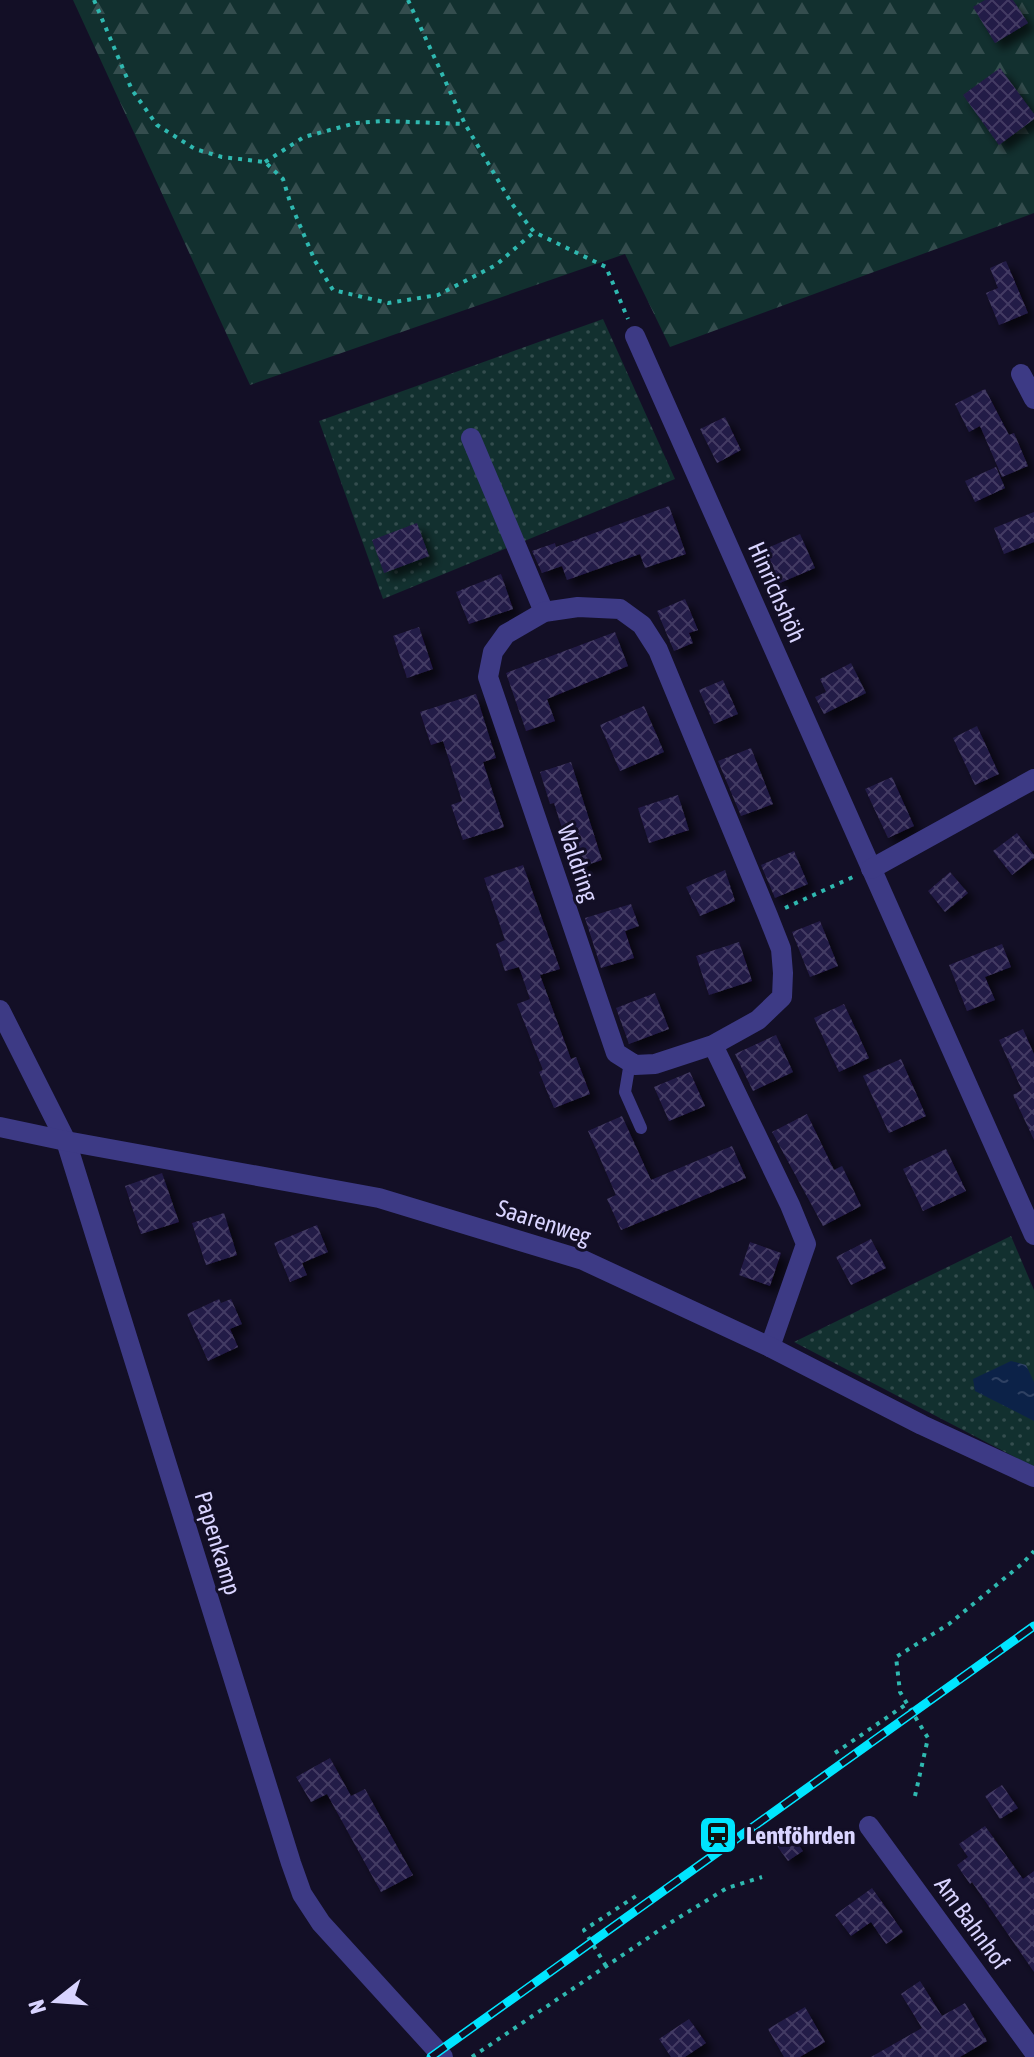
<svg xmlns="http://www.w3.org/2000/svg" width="1034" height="2057" viewBox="0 0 1034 2057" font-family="'Asap Condensed',sans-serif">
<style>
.grass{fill:url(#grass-dots)}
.forest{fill:url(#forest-firs)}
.water{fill:url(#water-ripples)}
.building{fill:url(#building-cross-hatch);filter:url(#shadow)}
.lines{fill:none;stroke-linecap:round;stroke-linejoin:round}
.path{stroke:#2fb8b0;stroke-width:4;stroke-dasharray:4 6;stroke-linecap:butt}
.lane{stroke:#3d3a85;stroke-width:12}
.street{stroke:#3d3a85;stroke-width:20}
.rail-casing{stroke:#00e5ff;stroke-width:9}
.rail{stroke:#130f26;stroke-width:6;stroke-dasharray:18;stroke-linecap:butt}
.labels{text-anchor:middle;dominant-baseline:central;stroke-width:6;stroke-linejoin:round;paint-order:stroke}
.street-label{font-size:24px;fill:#d9d4ff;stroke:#130f26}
.poi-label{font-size:24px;font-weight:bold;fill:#d9d4ff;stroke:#130f26;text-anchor:start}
</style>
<defs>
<pattern id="grass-dots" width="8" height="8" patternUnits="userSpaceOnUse" patternTransform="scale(2)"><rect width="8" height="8" fill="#12302f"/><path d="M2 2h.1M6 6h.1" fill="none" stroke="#344d4e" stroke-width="1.8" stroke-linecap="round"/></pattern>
<pattern id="forest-firs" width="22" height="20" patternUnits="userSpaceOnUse" patternTransform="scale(2)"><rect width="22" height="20" fill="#12302f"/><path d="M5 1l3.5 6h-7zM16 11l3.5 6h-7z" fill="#344d4e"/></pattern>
<pattern id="water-ripples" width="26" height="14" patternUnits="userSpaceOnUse" patternTransform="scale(2)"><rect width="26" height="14" fill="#0c2248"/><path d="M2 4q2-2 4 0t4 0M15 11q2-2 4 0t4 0" fill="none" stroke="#2f4163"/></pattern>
<pattern id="building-cross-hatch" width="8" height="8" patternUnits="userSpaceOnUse" patternTransform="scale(2)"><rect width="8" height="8" fill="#241b47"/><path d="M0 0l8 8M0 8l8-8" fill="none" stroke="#433b63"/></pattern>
<filter id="shadow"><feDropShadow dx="7" dy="7" stdDeviation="4" flood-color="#0009"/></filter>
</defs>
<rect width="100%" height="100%" fill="#130f26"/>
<!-- grass -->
<g class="grass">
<path d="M603 319 675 479 383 599 319 421Z"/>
<path d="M1011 1236 1034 1290V1467L794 1342Z"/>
</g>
<!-- forest -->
<path class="forest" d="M73 0H1034V213L670 347 625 254 250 385Z"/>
<!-- water -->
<path class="water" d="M1011 1361 1026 1365 1034 1382V1421L975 1391 973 1379Z"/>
<!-- building -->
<g class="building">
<path d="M985 0H1013L1028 23 995 43 973 7Z"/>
<path d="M1000 68 1034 114V119L999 145 963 95Z"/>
<path d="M1006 261 1028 313 999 325 986 293 998 288 990 268Z"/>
<path d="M985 389 1009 435 1014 433 1028 466 1002 477 980 426 969 432 955 404Z"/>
<path d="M725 417 741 450 717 463 700 429Z"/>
<path d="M996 467 1005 488 975 502 965 481Z"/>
<path d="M669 506 686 554 645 568 640 554 567 580 562 566 542 573 532 551 555 543 556 547Z"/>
<path d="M1034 512V542L1004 554 994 528Z"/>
<path d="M417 523 429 556 384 573 372 540Z"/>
<path d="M800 534 815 568 780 583 765 549Z"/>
<path d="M501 574 513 609 469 624 456 592Z"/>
<path d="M685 599 698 630 689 633 693 643 674 651 657 611Z"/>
<path d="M419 627 433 669 407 678 393 636Z"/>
<path d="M615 632 628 666 547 699 555 721 526 731 506 673Z"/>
<path d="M851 663 866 693 824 714 815 697 826 692 820 679Z"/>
<path d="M723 680 738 714 714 724 699 690Z"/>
<path d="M476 694 496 758 483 762 504 827 463 840 451 805 462 801 443 741 431 745 420 712Z"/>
<path d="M644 706 664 752 620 771 600 725Z"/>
<path d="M977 726 999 774 975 785 953 738Z"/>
<path d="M751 748 773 804 741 816 718 761Z"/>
<path d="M571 762 602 860 575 869 554 803 550 804 540 772Z"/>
<path d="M892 777 914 826 888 838 865 789Z"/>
<path d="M678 795 689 830 649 843 638 808Z"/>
<path d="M1017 833 1034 855V858L1012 875 993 851Z"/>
<path d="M794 851 808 884 775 898 761 865Z"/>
<path d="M523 865 560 969 540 975 571 1059 576 1057 590 1094 554 1108 539 1072 543 1070 517 1004 530 999 519 967 505 971 496 944 505 940 484 878Z"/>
<path d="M725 870 735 901 700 916 686 887Z"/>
<path d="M950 872 968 893 945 912 928 891Z"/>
<path d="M631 904 639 926 625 931 634 958 601 968 585 918Z"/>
<path d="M820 921 838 966 810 977 792 932Z"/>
<path d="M739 942 752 981 709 995 696 956Z"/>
<path d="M1002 944 1011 967 985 977 995 1000 967 1011 949 965Z"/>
<path d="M655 993 669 1029 629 1044 616 1008Z"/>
<path d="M844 1004 869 1058 839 1072 814 1018Z"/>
<path d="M1023 1029 1034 1054V1140L1013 1095 1022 1090 999 1040Z"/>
<path d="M776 1035 793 1072 753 1091 735 1054Z"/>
<path d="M901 1059 926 1116 889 1133 863 1076Z"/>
<path d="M690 1072 705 1106 669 1121 654 1087Z"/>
<path d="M807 1114 834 1170 842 1166 861 1206 823 1226 772 1132Z"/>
<path d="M622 1116 651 1180 732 1146 746 1178 621 1230 607 1199 616 1195 588 1131Z"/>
<path d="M946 1149 966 1191 923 1211 903 1169Z"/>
<path d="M162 1173 179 1222 141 1234 125 1186Z"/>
<path d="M224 1213 237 1255 206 1265 192 1223Z"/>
<path d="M317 1225 328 1252 302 1263 307 1275 290 1282 274 1243Z"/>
<path d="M871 1239 886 1268 851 1285 836 1257Z"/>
<path d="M750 1242 781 1253 770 1286 739 1275Z"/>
<path d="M219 1299 221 1303 231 1299 242 1324 230 1329 238 1347 208 1361 187 1314Z"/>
<path d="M330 1758 351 1796 365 1789 413 1875 381 1892 327 1794 311 1802 296 1777Z"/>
<path d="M1002 1785 1018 1808 1000 1819 985 1796Z"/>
<path d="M985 1826 1023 1879 1034 1871V1972L972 1882 970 1884 957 1865 968 1857 959 1844Z"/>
<path d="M792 1835 803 1851 788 1861 777 1846Z"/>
<path d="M872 1888 903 1932 886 1944 871 1922 851 1936 835 1915Z"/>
<path d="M920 1981 942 2016 965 2003 987 2041 960 2057H871L922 2028 901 1994Z"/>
<path d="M805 2007 825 2042 800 2057H784L768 2029Z"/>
<path d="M689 2019 706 2043 685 2057H671L659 2039Z"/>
</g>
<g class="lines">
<!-- path -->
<g class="path">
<path d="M94 0 132 90 157 125 195 149 222 157 265 162 283 179 290 202 315 261 333 290 388 303 438 295 496 265 534 232"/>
<path d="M408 0 465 124 512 204 534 232 606 267 628 319"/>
<path d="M265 162 304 137 356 123 383 121 465 124"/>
<path d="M785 908 853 877"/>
<path d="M835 1753 908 1703"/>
<path d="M915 1796 928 1738 900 1692 896 1657 949 1624 1023 1563 1034 1551"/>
<path d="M606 1966 584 1930 636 1896"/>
<path d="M472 2057 670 1923 727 1888 762 1877"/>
</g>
<!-- lane -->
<path class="lane" d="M630 1062 625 1092 641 1128"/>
<!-- street -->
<g class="street">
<path d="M635 336 1034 1235"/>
<path d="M1021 374 1034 399"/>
<path d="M471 438 544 612"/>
<path d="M871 869 1034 779"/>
<path d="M0 1010 66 1141 291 1863 302 1894 321 1923 443 2057"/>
<path d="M713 1045 758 1020 782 997 783 973 781 949 768 916 658 650 642 625 620 609 578 607 544 612 506 634 493 652 488 677 616 1053 635 1065 655 1064 713 1045 790 1205 806 1244 770 1347"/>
<path d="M0 1127 66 1141 379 1198 583 1260 770 1347 922 1425 1034 1477"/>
<path d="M869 1826 1034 2052"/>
</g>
<!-- rail casing -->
<g class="rail-casing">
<path id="rail" d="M431 2057 1034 1626"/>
</g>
<!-- rail -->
<use href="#rail" class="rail"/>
</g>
<!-- icons -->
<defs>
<g id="station-square" transform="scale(2)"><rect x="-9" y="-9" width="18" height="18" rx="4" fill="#00e5ff" stroke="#130f26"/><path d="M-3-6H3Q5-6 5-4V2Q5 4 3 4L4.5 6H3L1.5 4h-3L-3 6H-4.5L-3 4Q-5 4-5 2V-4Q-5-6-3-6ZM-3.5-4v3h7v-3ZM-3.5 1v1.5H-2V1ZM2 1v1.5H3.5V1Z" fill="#111"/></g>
</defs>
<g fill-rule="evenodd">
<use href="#station-square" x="718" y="1835"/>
</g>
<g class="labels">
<!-- street labels -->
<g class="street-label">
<text transform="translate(777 592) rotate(66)">Hinrichshöh</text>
<text transform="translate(578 863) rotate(71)">Waldring</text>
<text transform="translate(544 1222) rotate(18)">Saarenweg</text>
<text transform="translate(218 1543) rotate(73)">Papenkamp</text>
<text transform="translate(972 1923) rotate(54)">Am Bahnhof</text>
</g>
<!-- poi labels -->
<g class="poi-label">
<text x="746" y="1835">Lentföhrden</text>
</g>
</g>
<!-- north arrow -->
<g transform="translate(56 2001) rotate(253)" stroke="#130f26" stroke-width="6" paint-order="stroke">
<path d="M0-6L14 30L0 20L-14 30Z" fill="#d9d4ff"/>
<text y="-12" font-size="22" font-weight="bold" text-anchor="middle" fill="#d9d4ff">N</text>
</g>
</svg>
